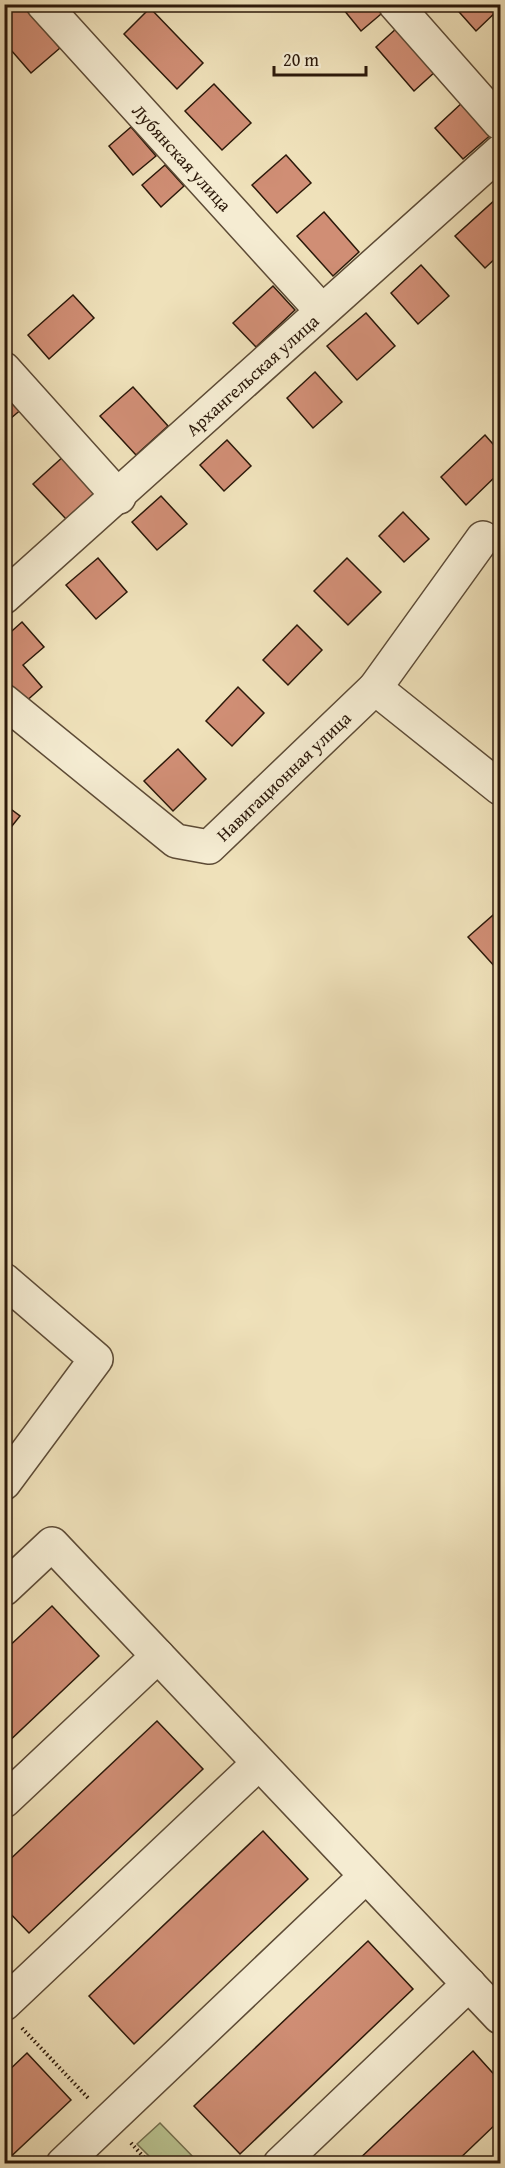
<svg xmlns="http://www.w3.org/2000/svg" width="505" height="2168" viewBox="0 0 505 2168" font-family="'Gentium Book Plus',serif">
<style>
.green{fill:#b9c390;stroke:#726e4d;stroke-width:1.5}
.building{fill:#d08e75;stroke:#2c190a;stroke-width:1.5}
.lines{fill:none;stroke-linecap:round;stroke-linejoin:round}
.minor-casing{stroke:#5d4b36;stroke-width:36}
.path{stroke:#2c190a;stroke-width:4;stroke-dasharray:1.5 3;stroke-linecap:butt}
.minor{stroke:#f5ecd2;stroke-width:33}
.labels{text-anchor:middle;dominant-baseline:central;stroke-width:5;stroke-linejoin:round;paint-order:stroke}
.street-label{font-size:18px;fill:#2c190a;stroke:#f5ecd2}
</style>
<rect width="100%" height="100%" fill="#efe1ba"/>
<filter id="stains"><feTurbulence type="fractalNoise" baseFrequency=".00333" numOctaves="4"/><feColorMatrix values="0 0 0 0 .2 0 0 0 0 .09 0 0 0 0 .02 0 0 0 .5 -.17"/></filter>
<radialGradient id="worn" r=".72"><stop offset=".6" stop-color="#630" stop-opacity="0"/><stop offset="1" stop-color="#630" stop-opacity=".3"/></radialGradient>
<!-- green -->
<path class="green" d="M160 2123 199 2163H156L137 2144Z"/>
<!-- building -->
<g class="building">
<path d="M21 4 60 48 31 73 4 42V19Z"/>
<path d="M339 4H383L387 9 361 31Z"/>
<path d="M452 4H500V8L476 31Z"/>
<path d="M150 8 203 63 177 89 124 34Z"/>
<path d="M398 27 436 71 414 91 376 47Z"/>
<path d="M214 84 251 123 222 150 185 111Z"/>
<path d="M464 101 493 133 463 159 435 128Z"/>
<path d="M131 127 156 156 133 175 109 146Z"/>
<path d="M286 155 311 183 277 213 252 185Z"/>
<path d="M165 165 184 186 161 207 142 185Z"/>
<path d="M496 199 500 205V254L485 268 455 236Z"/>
<path d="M324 212 359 252 333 276 297 236Z"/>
<path d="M421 265 449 296 418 324 391 293Z"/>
<path d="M273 286 295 310 256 347 233 323Z"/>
<path d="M73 295 94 318 49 359 28 335Z"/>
<path d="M366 313 395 346 357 380 327 346Z"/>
<path d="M315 372 342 402 313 428 287 398Z"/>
<path d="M4 386 23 408 4 424Z"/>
<path d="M133 387 168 426 136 455 100 416Z"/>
<path d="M485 435 500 452V472L466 505 441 477Z"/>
<path d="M227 440 251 466 224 491 200 465Z"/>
<path d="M65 455 98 490 66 519 33 484Z"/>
<path d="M161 496 187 524 157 550 132 522Z"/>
<path d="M403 512 429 539 404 562 379 536Z"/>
<path d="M98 558 127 592 96 619 66 585Z"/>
<path d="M347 558 381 592 348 625 314 591Z"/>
<path d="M22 622 44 647 23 665 42 687 23 704 4 683V638Z"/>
<path d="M297 625 322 650 288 685 263 660Z"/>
<path d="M238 687 264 713 232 746 206 721Z"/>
<path d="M178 749 206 779 173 811 144 781Z"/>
<path d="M4 804 20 816 4 836Z"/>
<path d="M500 909V964L496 968 468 937Z"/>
<path d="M52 1606 99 1656 4 1746V1651Z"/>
<path d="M157 1721 203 1769 29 1933 4 1907V1865Z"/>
<path d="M263 1831 308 1879 134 2044 89 1996Z"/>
<path d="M368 1941 413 1989 240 2154 194 2106Z"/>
<path d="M473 2051 500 2081V2120L454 2164H354Z"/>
<path d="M27 2053 71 2100 4 2163V2075Z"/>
</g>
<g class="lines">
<!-- minor casing -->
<g class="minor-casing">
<g id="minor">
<path id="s1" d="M43 4 322 311"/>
<path d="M395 4 500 123"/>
<path d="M4 369 119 497"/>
<path id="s2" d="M4 597 500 152"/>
<path d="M375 688 483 538"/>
<path id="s3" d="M4 701 176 841 209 847 375 688 500 788"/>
<path d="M4 1280 96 1359 4 1483"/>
<path d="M4 1589 52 1544 500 2017"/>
<path d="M4 1801 158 1656"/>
<path d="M4 2004 259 1763"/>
<path d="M63 2164 366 1876"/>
<path d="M280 2164 469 1984"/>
</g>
</g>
<!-- path -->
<g class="path">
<path d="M22 2028 89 2099"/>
<path d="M131 2143 150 2164"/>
</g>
<!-- minor -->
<use href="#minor" class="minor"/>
</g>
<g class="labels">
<!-- street labels -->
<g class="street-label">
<text stroke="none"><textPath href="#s1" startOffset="207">Лубянская улица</textPath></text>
<text stroke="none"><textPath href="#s2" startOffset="333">Архангельская улица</textPath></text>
<text stroke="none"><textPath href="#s3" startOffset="358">Навигационная улица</textPath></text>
</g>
</g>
<!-- margin -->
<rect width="505" height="2168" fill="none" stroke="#efe1ba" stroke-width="24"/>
<rect x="6" y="6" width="493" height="2156" fill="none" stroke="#2c190a" stroke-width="3"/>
<rect x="12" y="12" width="481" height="2144" fill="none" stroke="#2c190a" stroke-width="1.5"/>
<!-- scale -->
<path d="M274 66v9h92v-9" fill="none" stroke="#2c190a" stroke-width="3"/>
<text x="283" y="66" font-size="18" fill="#2c190a" stroke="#f5ecd2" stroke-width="4.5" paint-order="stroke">20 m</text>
<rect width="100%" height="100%" filter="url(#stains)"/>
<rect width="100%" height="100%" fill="url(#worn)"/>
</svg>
